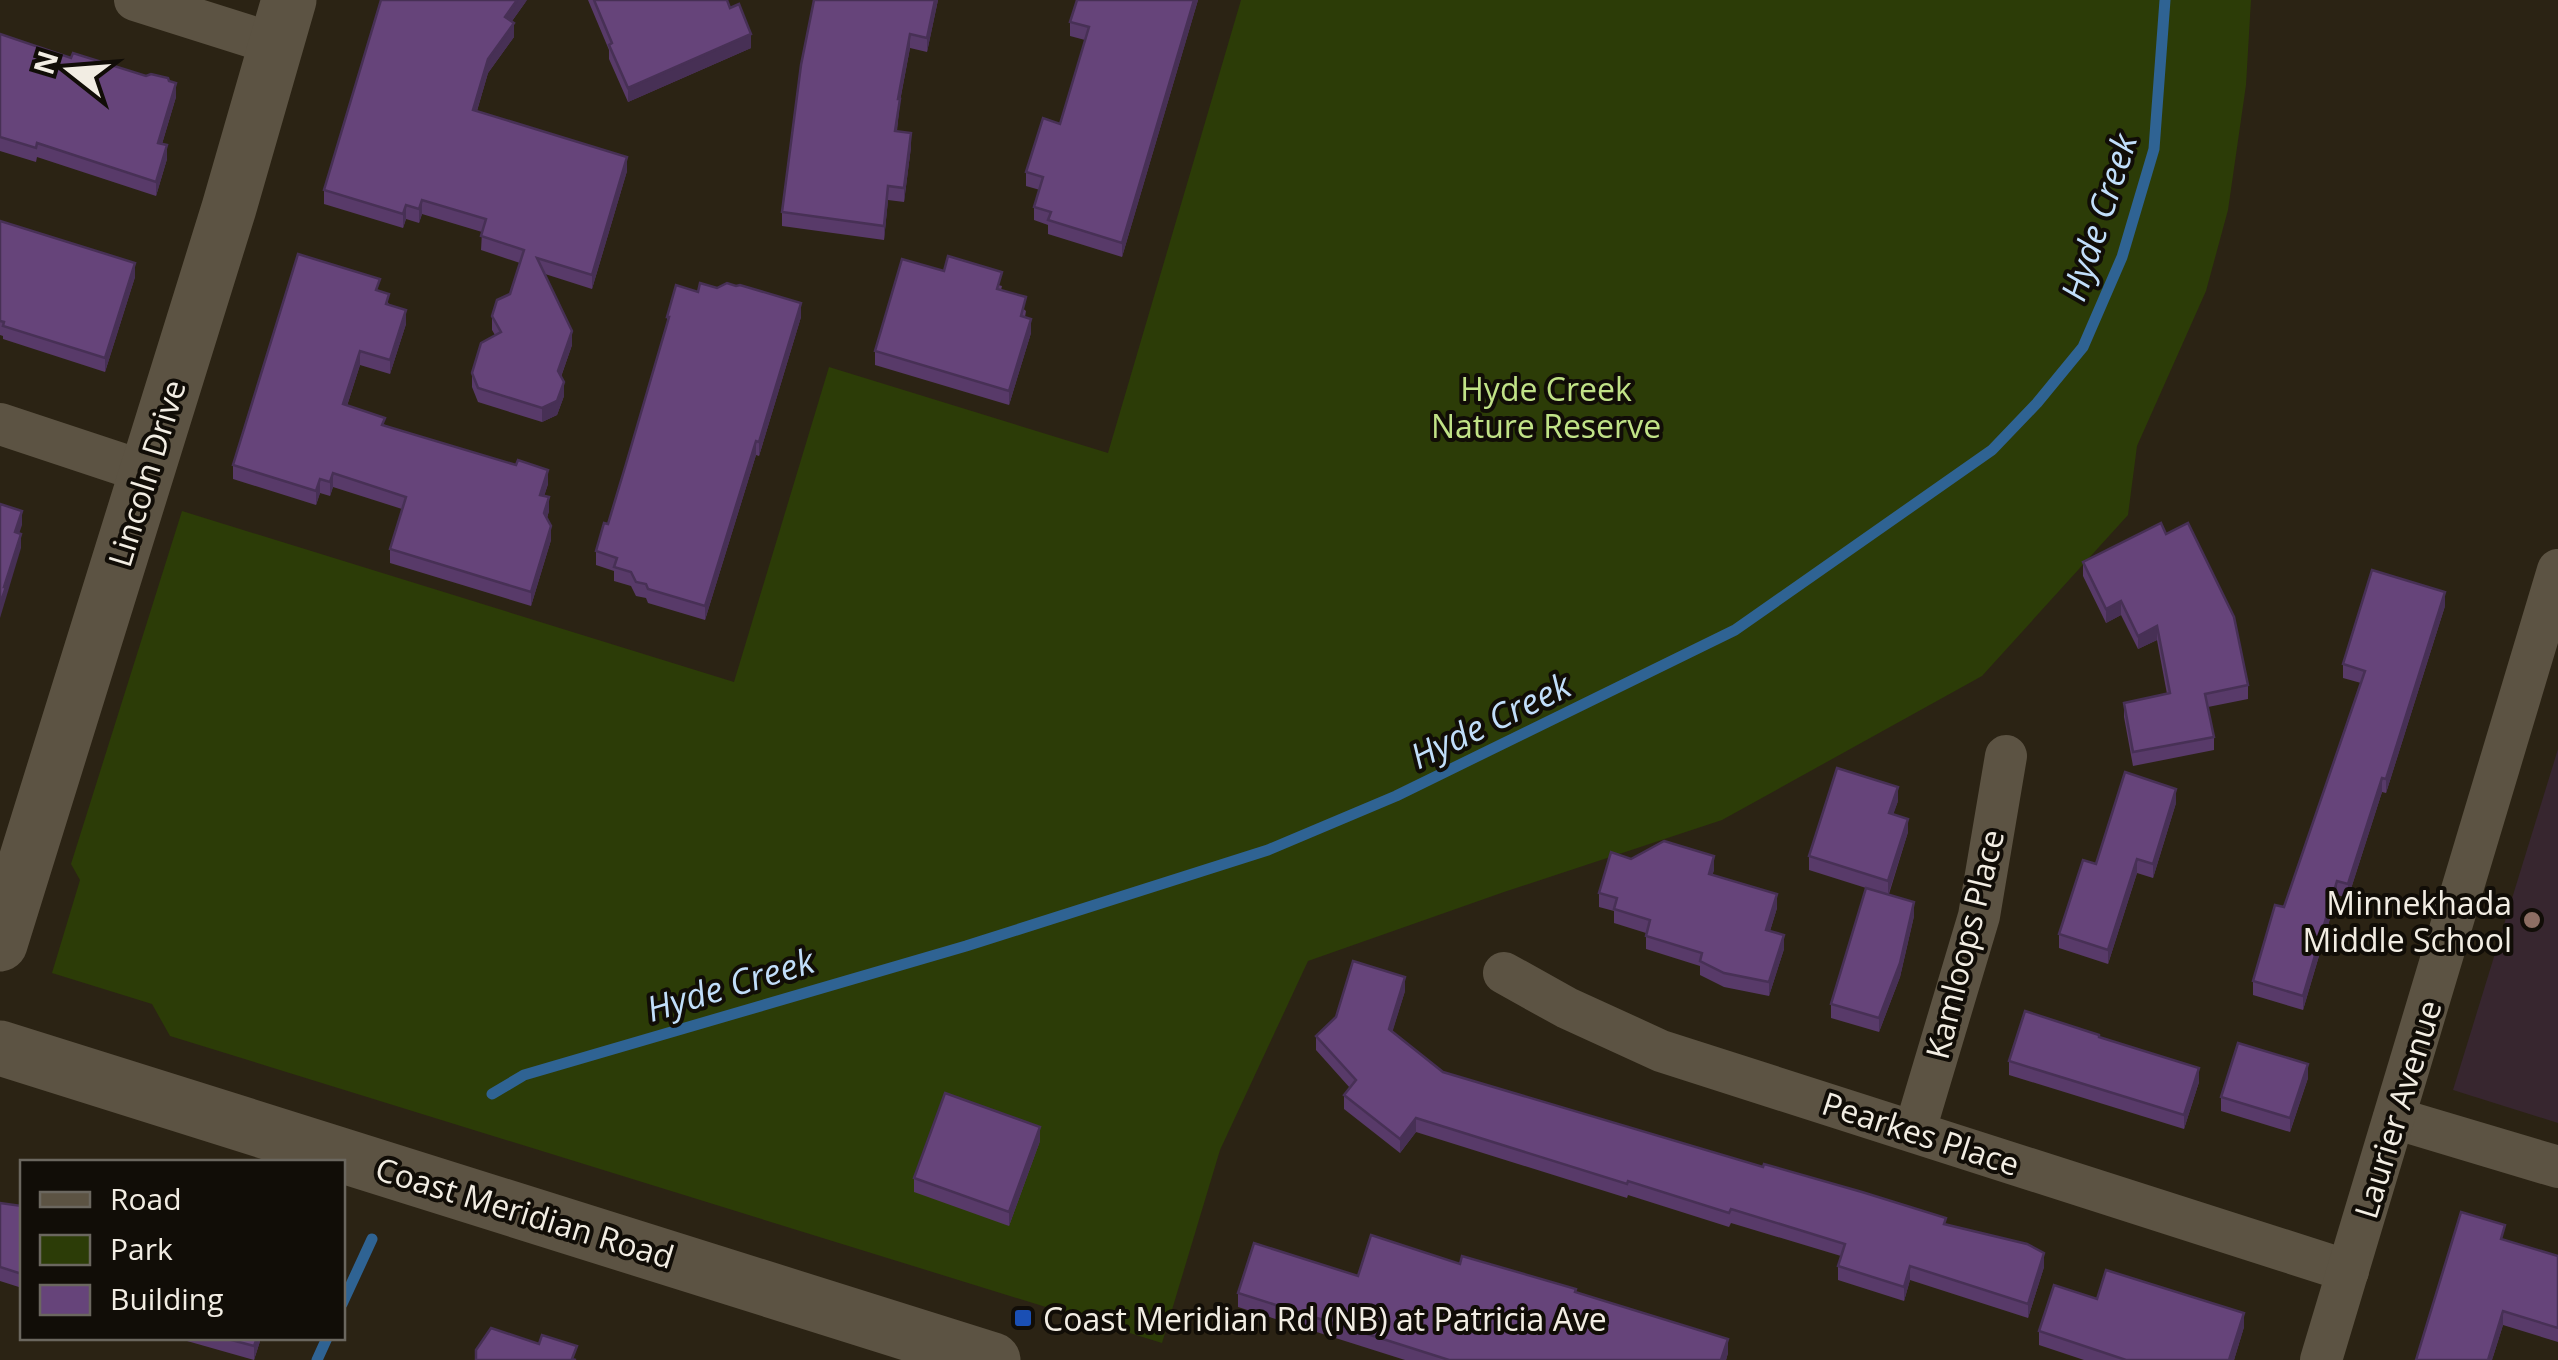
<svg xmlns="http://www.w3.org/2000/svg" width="2558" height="1360" viewBox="0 0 2558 1360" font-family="'Open Sans',sans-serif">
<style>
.education{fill:#37262f}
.green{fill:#2c3c07}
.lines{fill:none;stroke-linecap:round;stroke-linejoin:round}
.stream{stroke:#2f6393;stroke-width:11}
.street{stroke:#5c5343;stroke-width:42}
.secondary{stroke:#5c5343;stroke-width:55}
.wall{fill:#583a69}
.shaded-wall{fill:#473055}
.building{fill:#66447a;stroke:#473055;stroke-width:2.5}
.education-dot{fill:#8d6e63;stroke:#110d07;stroke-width:4}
.transit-dot{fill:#1a4fb4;stroke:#110d07;stroke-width:4}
.labels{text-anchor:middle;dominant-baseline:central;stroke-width:8;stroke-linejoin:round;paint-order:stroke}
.park-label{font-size:32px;fill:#c1e387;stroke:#110d07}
.street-label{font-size:32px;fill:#f2ede3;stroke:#110d07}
.poi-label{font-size:32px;fill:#f2ede3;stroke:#110d07;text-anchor:end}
.water-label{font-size:35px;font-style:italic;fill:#c1defa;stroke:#110d07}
</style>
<rect width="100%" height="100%" fill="#2b2314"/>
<!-- education -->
<path class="education" d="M2558 749V1123L2453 1090Z"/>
<!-- green -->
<path class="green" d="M1241 0H2251L2246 85 2228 210 2206 291 2137 446 2128 515 1982 676 1722 820 1504 892 1308 961 1220 1150 1162 1343 170 1036 152 1004 52 973 80 880 71 864 182 511 734 682 829 367 1108 453Z"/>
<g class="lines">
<!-- stream -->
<g class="stream">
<path d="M492 1094 524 1075 966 946 1268 850 1396 796 1735 630 1992 450 2037 403 2083 347 2122 257 2154 149 2165 0"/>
<path d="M342 1304 372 1239"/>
<path d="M317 1360 327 1338"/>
</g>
<!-- street -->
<g class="street">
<path d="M135 0 277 45"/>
<path d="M0 424 145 472"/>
<path d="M1504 973 1567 1008 1661 1051 2348 1271"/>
<path d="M2394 1118 2558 1167"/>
<path d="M1915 1130 1979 916 2006 756"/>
<path d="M2321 1360 2558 570"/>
</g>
<!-- secondary -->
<g class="secondary">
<path d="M0 944 229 208 289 0"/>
<path d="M0 1048 993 1360"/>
</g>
</g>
<!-- wall -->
<g class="wall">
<path d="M527 0 512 21 514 37 488 73 477 111 627 171 592 289 545 274 572 345 561 377 564 396 557 415 542 422 478 402 472 387V373L495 335 492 330V316L510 294 520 263 481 250 482 232 422 214 419 223 406 219 403 228 324 204V190Z"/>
<path d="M588 0H727L751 48 628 102 609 59V50Z"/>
<path d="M814 0H938L927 52 910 48 900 101 897 131 911 147 904 202 888 200 884 240 782 226V212Z"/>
<path d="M1077 0H1198L1122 257 1048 234V225L1034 220V207L1040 190 1026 186V172L1060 124 1085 40 1070 36V22Z"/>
<path d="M0 34 176 97 162 144 167 159 156 196 37 157 36 162 0 151Z"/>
<path d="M0 221 135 277 105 372 3 339V336L0 335Z"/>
<path d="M944 271 1002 286 1001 290 1026 311 1025 317 1031 333 1009 405 875 365V351Z"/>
<path d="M380 291 389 304 406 324 390 374 360 365 347 406 385 425 548 484 544 496 549 511 547 518 551 540 531 606 390 563V549L402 509 333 487 330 496 320 493 316 505 233 479V465Z"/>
<path d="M698 292 801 317 759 456 756 455 705 620 648 603 646 598 636 596 631 586 614 581V571L596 565V551L608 524 667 326V317Z"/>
<path d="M2166 534 2248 685V699L2208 707 2214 737V750L2133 766 2124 717V703L2167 694 2157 640 2138 649 2121 615 2106 623 2083 576V562Z"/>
<path d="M2445 606 2386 793 2382 792 2348 898 2337 895 2303 1010 2253 995V981L2284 907 2361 683 2343 678V664Z"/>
<path d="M1898 801 1893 814 1908 832 1889 894 1914 916 1900 977 1879 1032 1831 1018V1004L1866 888 1809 870V856Z"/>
<path d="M2176 803 2153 878 2137 873 2108 964 2059 948V934L2096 864Z"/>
<path d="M1631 859 1714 870 1712 875 1777 908 1770 931 1784 949 1769 996 1724 987 1700 975V966L1646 949V933L1614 923V911L1599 907V893Z"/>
<path d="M1405 991 1392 1032 1443 1072 1946 1225 2044 1267 2028 1318 1910 1280 1904 1301 1838 1280V1266L1841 1256 1731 1223 1729 1227 1628 1195 1627 1198 1416 1132 1400 1153 1344 1109V1095L1350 1088 1316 1050V1036Z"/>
<path d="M2009 1061 2199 1082 2184 1129 2009 1075Z"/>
<path d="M2308 1078 2290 1132 2221 1111V1097Z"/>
<path d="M1040 1141 1009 1226 914 1192V1178Z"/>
<path d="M0 1203 22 1206V1288L0 1281Z"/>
<path d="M2504 1240 2558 1256V1342L2503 1325 2492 1360Z"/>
<path d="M1460 1264 1576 1292 1728 1353 1726 1360H1405L1238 1307V1293Z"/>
<path d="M2097 1299 2244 1327 2234 1360H2084L2039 1345V1331Z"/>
<path d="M187 1338H261L254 1360 187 1341Z"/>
</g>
<!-- shaded-wall -->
<g class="shaded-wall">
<path d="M517 0H527L505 31V17Z"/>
<path d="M935 0H938L927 52V38Z"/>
<path d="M1194 0H1198L1122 257V243Z"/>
<path d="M514 23V37L488 73 473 124V110L488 59Z"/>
<path d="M751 34V48L628 102V88Z"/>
<path d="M910 34V48L900 101 895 145 898 99Z"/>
<path d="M176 83V97L158 157V143Z"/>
<path d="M911 133V147L904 202V188Z"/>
<path d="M167 145V159L156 196V182Z"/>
<path d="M627 157V171L592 289V275Z"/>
<path d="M888 186V200L884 240V226Z"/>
<path d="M422 200V214L419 223V209Z"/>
<path d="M406 205V219L403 228V214Z"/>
<path d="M135 263V277L105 372V358Z"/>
<path d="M801 303V317L759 456V442Z"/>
<path d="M406 310V324L390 374V360Z"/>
<path d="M1031 319V333L1009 405V391Z"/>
<path d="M572 331V345L558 385V371Z"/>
<path d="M360 351V365L343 418V404Z"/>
<path d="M564 382V396L557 415 542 422V408Z"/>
<path d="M756 441V455L705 620V606Z"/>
<path d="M548 470V484L540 509V495Z"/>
<path d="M333 473V487L330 496V482Z"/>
<path d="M320 479V493L316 505V491Z"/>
<path d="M549 497V511L544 527V513Z"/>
<path d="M22 511V525L15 546V532Z"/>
<path d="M551 526V540L531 606V592Z"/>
<path d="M21 534V548L0 618V604L4 587Z"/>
<path d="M2445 592V606L2386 793V779Z"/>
<path d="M2121 601V615L2106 623V609Z"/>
<path d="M2157 626V640L2138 649V636Z"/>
<path d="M2382 778V792L2348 898V884Z"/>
<path d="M1898 787V801L1889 827V813Z"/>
<path d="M2176 789V803L2153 878V864Z"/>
<path d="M1908 819V832L1888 895V881Z"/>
<path d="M1714 856V870L1709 888V874Z"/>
<path d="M2137 859V873L2108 964V950Z"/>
<path d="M2337 881V895L2303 1010V996Z"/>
<path d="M1777 894V908L1766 944V930Z"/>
<path d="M1914 902V916L1900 977 1879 1032V1018Z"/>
<path d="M1784 935V949L1769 996V982Z"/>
<path d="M1405 977V991L1389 1043V1029Z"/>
<path d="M2308 1064V1078L2290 1132V1118Z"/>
<path d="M2199 1068V1082L2184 1129V1115Z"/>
<path d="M1416 1118V1132L1400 1153V1139Z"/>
<path d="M1040 1127V1141L1009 1226V1212Z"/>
<path d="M2044 1253V1267L2028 1318V1304Z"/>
<path d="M1910 1266V1280L1904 1301V1287Z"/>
<path d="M2503 1311V1325L2492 1360H2488Z"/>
<path d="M2244 1313V1327L2234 1360H2229Z"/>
<path d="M257 1338H261L254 1360V1346Z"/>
<path d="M1728 1339V1353L1726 1360H1721Z"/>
</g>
<!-- building -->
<g class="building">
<path d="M381 0H517L505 17 514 23 488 59 473 110 627 157 592 275 537 258 572 331 558 371 564 382 557 401 542 408 478 388 472 373 481 343 501 332 492 316 497 300 510 294 524 250 481 236 486 219 422 200 419 209 406 205 403 214 324 190Z"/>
<path d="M594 0H727L730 8 739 4 751 34 628 88 609 45 612 43Z"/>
<path d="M814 0H935L927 38 910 34 898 99H900L895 131 911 133 904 188 888 186 884 226 782 212 801 65Z"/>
<path d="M1077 0H1194L1122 243 1048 220 1051 212 1034 207 1043 177 1026 172 1043 118 1060 124 1089 27 1070 22Z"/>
<path d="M0 34 71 58 73 53 146 76 151 74 168 78 169 81 176 83 158 143 167 145 156 182 37 143 36 148 0 137Z"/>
<path d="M0 221 135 263 105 358 3 326 4 322 0 321Z"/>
<path d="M298 254 380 279 376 290 389 294 386 304 406 310 390 360 360 351 343 404 385 418 382 425 516 465 518 460 548 470 540 495 549 497 544 513 551 526 531 592 390 549 406 497 333 473 330 482 320 479 316 491 233 465Z"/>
<path d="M948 256 1002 272 997 289 1026 297 1021 316 1031 319 1009 391 875 351 902 259 944 271Z"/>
<path d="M700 283 717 288 727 283 736 286 740 285 801 303 759 442 756 441 705 606 648 589 646 584 636 582 631 572 614 567 617 558 596 551 604 523 608 524 626 464 669 317H667L676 285 698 292Z"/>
<path d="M0 504 22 511 15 532 21 534 4 587H6L0 604Z"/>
<path d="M2161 523 2166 534 2188 523 2234 617 2248 685 2205 694 2214 737 2133 752 2124 703 2170 693 2157 626 2138 636 2121 601 2106 609 2083 562Z"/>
<path d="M2372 570 2445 592 2386 779 2382 778 2348 884 2337 881 2303 996 2253 981 2275 905 2284 907 2365 671 2343 664Z"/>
<path d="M1837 768 1898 787 1889 813 1908 819 1888 881 1809 856Z"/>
<path d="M2125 772 2176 789 2153 864 2137 859 2108 950 2059 934 2083 860 2096 864Z"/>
<path d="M1664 841 1714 856 1709 874 1777 894 1766 930 1784 935 1769 982 1724 973 1700 961 1702 953 1646 936 1650 920 1614 909 1617 898 1599 893 1611 852 1631 859Z"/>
<path d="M1866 888 1914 902 1900 963 1879 1018 1831 1004Z"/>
<path d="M1353 961 1405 977 1389 1029 1443 1072 1763 1167 1764 1164 1862 1192 1946 1218 1944 1224 2027 1244 2044 1253 2028 1304 1910 1266 1904 1287 1838 1266 1845 1244 1731 1209 1729 1213 1628 1181 1627 1184 1416 1118 1400 1139 1344 1095 1356 1080 1316 1036 1336 1017Z"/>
<path d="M2025 1011 2099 1035V1037L2199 1068 2184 1115 2009 1061Z"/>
<path d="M2238 1043 2308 1064 2290 1118 2221 1097Z"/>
<path d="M945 1093 1040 1127 1009 1212 914 1178Z"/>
<path d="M0 1203 22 1206V1274L0 1267Z"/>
<path d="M2461 1212 2505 1225 2501 1239 2558 1256V1328L2503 1311 2488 1360H2416Z"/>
<path d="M1371 1235 1460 1264 1462 1256 1576 1289 1575 1292 1728 1339 1721 1360H1449L1238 1293 1254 1243 1358 1276Z"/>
<path d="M2106 1270 2244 1313 2229 1360H2126L2039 1331 2054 1285 2097 1299Z"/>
<path d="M491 1328 539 1344 542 1335 577 1346 572 1359 576 1360H476V1350Z"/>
<path d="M224 1338H257L254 1346Z"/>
</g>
<!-- markers -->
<circle class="education-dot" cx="2532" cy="920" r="10"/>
<rect class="transit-dot" x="1013" y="1308" width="20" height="20" rx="5"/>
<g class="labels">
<!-- park labels -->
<g class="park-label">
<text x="1546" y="388">Hyde Creek<tspan x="1546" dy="37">Nature Reserve</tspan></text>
</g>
<!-- street labels -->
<g class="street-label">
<text transform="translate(146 473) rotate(-73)">Lincoln Drive</text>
<text transform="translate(1964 944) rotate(-76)">Kamloops Place</text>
<text transform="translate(2397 1109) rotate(-73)">Laurier Avenue</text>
<text transform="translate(1921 1133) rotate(18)">Pearkes Place</text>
<text transform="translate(525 1212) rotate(17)">Coast Meridian Road</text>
</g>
<!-- poi labels -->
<g class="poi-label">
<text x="2512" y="902">Minnekhada<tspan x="2512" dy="37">Middle School</tspan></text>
<text x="1043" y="1318" text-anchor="start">Coast Meridian Rd (NB) at Patricia Ave</text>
</g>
<!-- water labels -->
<g class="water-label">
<text transform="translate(2098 217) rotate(-72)">Hyde Creek</text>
<text transform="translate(1490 720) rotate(-26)">Hyde Creek</text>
<text transform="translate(730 984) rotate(-17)">Hyde Creek</text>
</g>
</g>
<!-- legend -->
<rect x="20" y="1160" width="325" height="180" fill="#110d07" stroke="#6b675f" stroke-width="2.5"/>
<rect x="40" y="1192" width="50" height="15" fill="#5c5343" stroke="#6b675f" stroke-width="2.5"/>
<text x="110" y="1210" font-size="30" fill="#f2ede3">Road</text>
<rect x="40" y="1235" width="50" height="30" fill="#2c3c07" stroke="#6b675f" stroke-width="2.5"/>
<text x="110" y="1260" font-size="30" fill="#f2ede3">Park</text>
<rect x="40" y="1285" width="50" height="30" fill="#66447a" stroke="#6b675f" stroke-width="2.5"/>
<text x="110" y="1310" font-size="30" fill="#f2ede3">Building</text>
<!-- north arrow -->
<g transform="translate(70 70) rotate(287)" stroke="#110d07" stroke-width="8" paint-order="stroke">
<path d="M0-8L18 38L0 25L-18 38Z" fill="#f2ede3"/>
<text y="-15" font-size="28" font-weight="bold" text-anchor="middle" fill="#f2ede3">N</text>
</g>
</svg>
